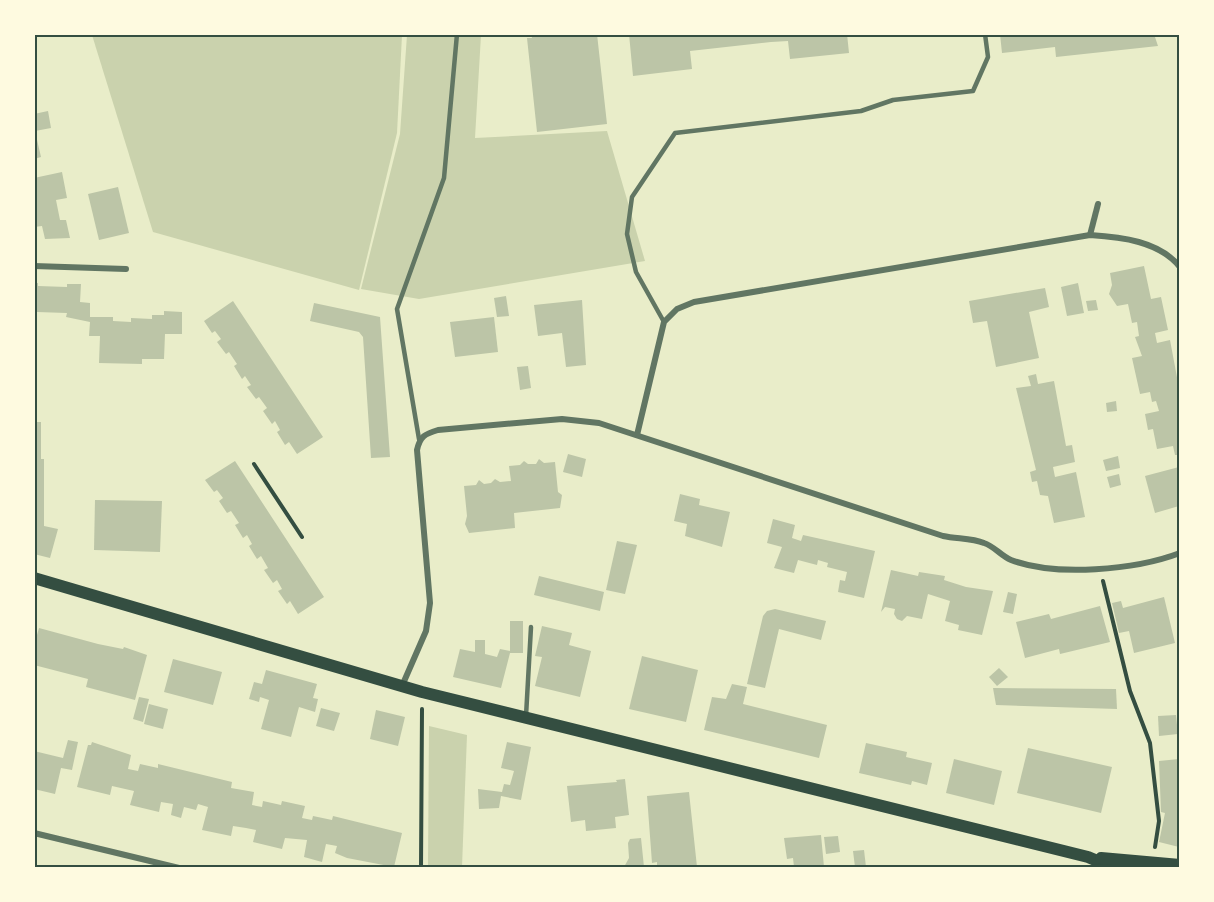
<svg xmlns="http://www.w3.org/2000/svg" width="1214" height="902" viewBox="0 0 1214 902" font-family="Jost,sans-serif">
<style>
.green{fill:#cad2ad}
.building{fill:#bcc5a7}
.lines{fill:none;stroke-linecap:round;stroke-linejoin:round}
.path{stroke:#344e41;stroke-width:4}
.service{stroke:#617663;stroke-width:4.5}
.minor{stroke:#617663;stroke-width:6}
.secondary{stroke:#344e41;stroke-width:12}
.neatline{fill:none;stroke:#344e41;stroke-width:2}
</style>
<rect width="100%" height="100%" fill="#e9edc9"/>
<!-- green -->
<g class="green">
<path d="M92 35H402L397 133 359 290 153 232Z"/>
<path d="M407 35H481L475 138 607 131 645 261 419 299 361 289 400 134Z"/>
<path d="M429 726 467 735 462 867H428Z"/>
</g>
<!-- building -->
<g class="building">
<path d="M531 34H597L607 124 537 132 527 38H532Z"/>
<path d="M629 34H847L849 53 790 59 788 41 771 42 690 51 692 69 633 76Z"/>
<path d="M1000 34H1162V36L1155 37 1158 46 1056 57 1055 47 1002 53Z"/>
<path d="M48 111 51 128 35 131 41 157 34 159V114Z"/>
<path d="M62 172 67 198 56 200 60 220H66L70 238 45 239 42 226 34 227V178Z"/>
<path d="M118 187 129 233 99 240 88 194Z"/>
<path d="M1144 266 1151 299 1161 297 1168 330 1155 333 1157 343 1170 340 1179 388V455H1175L1173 446 1157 449 1153 429 1148 430 1145 414 1159 411 1156 401 1152 402 1150 392 1140 394 1132 358 1142 356 1135 337 1139 336 1137 322 1132 323 1128 304 1117 306 1109 294 1112 285 1110 273Z"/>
<path d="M34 283H38V286L67 287V284H81L80 302 90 303V317H113V321L131 322V318L152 319V315H164V311L182 312V334H165L164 359H142V364L99 363 100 336H89L90 322 66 317 67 313 37 312 34 316Z"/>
<path d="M1078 283 1084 313 1067 316 1061 287Z"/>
<path d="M1045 288 1049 307 1029 312 1039 358 996 367 987 321 973 323 969 301Z"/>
<path d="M506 296 509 316 497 317 494 298Z"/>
<path d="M582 300 586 365 566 367 562 333 538 336 534 305Z"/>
<path d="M1096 300 1098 310 1088 311 1086 301Z"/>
<path d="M233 301 323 437 297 454 289 442 285 445 277 432 280 430 275 421 272 424 263 411 267 408 259 397 256 399 247 387 251 385 245 376 242 379 234 366 237 364 229 352 226 354 217 342 221 339 215 331 212 333 204 321Z"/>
<path d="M314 303 380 317 390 457 371 458 363 337 359 332 310 321Z"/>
<path d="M494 317 498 352 455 357 450 322Z"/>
<path d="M528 366 531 388 520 390 517 367Z"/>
<path d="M1036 374 1038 384 1054 381 1066 446 1072 445 1075 462 1053 467 1055 477 1076 472 1085 517 1054 523 1048 496 1040 495 1037 481 1032 482 1030 472 1036 470 1016 388 1031 386 1028 376Z"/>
<path d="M1116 401 1117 411 1107 412 1106 403Z"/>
<path d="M34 422H41V459H44V526L58 529 50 558 34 554Z"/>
<path d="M568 454 586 459 582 477 563 472Z"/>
<path d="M1118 456 1120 468 1106 471 1103 460Z"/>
<path d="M539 459 544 463 555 462 558 492 562 495 560 508 514 513 515 528 469 533 465 524 467 516 464 486 476 485 479 480 484 484 491 483 495 479 500 482 511 481 509 466 520 465 524 461 528 464H536Z"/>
<path d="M235 461 324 597 298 614 290 601 287 604 278 591 282 589 277 580 273 583 264 570 268 568 261 556 257 559 249 546 252 544 247 535 243 538 235 525 239 523 231 511 227 513 219 501 223 498 217 490 214 492 205 480Z"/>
<path d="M1179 467V506L1155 513 1145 476Z"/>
<path d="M1119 474 1121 485 1110 488 1107 477Z"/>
<path d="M680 494 700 499 699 505 730 512 722 547 685 536 687 524 674 521Z"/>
<path d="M95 500 162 501 160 552 94 550Z"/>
<path d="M773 519 795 525 792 538 801 541 803 535 875 551 864 598 838 592 840 580 845 581 847 572 827 567 828 563 818 560 817 565 798 560 794 573 774 568 782 547 767 543Z"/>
<path d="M617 541 637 545 625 594 606 590Z"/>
<path d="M891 570 918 576 919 572 945 576 944 580 966 587 993 591 982 635 958 630 959 625 945 621 950 601 928 594 922 619 907 616 902 621 897 619 894 614 895 609 885 607 881 612Z"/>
<path d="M539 576 604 592 600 611 534 595Z"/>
<path d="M1008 592 1017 594 1013 614 1003 612Z"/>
<path d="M1164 597 1175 643 1134 653 1129 631 1119 633 1112 603 1121 601 1123 608Z"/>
<path d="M1100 606 1110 642 1060 654 1059 649 1025 658 1016 622 1049 614 1051 619Z"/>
<path d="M775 609 826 621 821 640 779 629 765 688 747 684 763 616 767 611Z"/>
<path d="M510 621H523V653H510L501 688 453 677 460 649 475 652V640H485V654L497 657 500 649 510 651Z"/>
<path d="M542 626 572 633 569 645 591 651 580 697 535 686 542 657 535 656Z"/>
<path d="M39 628 98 644 123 649 124 647 147 655 135 700 86 687 88 679 34 665V634L37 635Z"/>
<path d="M642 656 698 670 686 722 629 709Z"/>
<path d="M173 659 222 672 213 705 164 692Z"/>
<path d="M999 668 1008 677 997 686 989 677Z"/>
<path d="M266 670 317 684 313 698 318 699 315 712 299 707 291 737 261 729 269 700 260 697 259 702 249 699 254 682 262 684Z"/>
<path d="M732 684 747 687 743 704 827 725 819 758 704 730 712 697 726 699Z"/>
<path d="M993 688 1116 689 1117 709 996 705Z"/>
<path d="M139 697 149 699 143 722 133 719Z"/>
<path d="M149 704 168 709 163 729 144 724Z"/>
<path d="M321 708 340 713 334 731 316 726Z"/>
<path d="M376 710 405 717 398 746 370 739Z"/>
<path d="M1176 715 1178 734 1159 736 1158 716Z"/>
<path d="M68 740 78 742 72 770 61 768 55 794 34 789V751L63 758Z"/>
<path d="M92 742 131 755 128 769 138 771 140 764 158 768V764L232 782 231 788 254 792 252 805 262 807 263 801 281 805 282 801 305 806 302 818 312 820 313 816 332 820 333 816 402 833 394 867 347 858 335 853 337 846 326 844 322 862 304 857 307 840 285 838 282 849 253 842 256 830 246 828 233 826 231 836 202 830 208 807 198 804 196 810 184 807 181 818 171 815 173 804 161 802 159 812 130 805 134 791 112 786 110 795 77 787 88 745H91Z"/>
<path d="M507 742 531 747 521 800 501 796 499 808 479 809 478 789 502 792 504 784 510 785 514 771 501 768Z"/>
<path d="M866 743 907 752 906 757 932 763 927 785 912 781 911 785 859 773Z"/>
<path d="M1028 748 1112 767 1101 813 1017 793Z"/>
<path d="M954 759 1002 771 994 805 946 793Z"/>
<path d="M1179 759V847L1159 842 1165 813 1161 812 1159 761Z"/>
<path d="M625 779 629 815 615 817 616 828 586 831 585 820 571 822 567 786 617 782 616 780Z"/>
<path d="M689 792 697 867H657V862L652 863 647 796Z"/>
<path d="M821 835 824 867H794L793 858 787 859 784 838Z"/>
<path d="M838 836 840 852 826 854 824 837Z"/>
<path d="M641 838 644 867H624L629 858 628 843 630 839Z"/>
<path d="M864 850 866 867H855L853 851Z"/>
</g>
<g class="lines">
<!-- path -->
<g class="path">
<path d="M254 464 302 537"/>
<path d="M1103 581 1130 691 1150 743 1159 821 1155 847"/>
<path d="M421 868 422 709"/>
</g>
<!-- service -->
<g class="service">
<path d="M664 322 636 272 627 234 632 197 675 133 861 111 893 100 973 91 988 57 985 34"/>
<path d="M419 439 397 309 444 178 457 34"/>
<path d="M526 716 531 627"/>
</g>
<!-- minor -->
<g class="minor">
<path d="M1090 235 1098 204"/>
<path d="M34 266 126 269"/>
<path d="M637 435 664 322 677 309 694 302 1090 235C1121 237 1159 241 1180 267"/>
<path d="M402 686 426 631 430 603 417 450C420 436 425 434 438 430L562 419 599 423 943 536C957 539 972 538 984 543 994 546 1001 556 1011 560 1056 577 1135 570 1180 553"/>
<path d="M34 833 179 868"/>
</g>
<!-- secondary -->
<g class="secondary">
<path d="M34 578 422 692 1088 857 1114 868"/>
<path d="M1101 858 1180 865"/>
</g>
</g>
<!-- border -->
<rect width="1214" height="902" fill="none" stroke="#fefae0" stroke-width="72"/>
<rect x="36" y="36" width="1142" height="830" class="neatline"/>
</svg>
